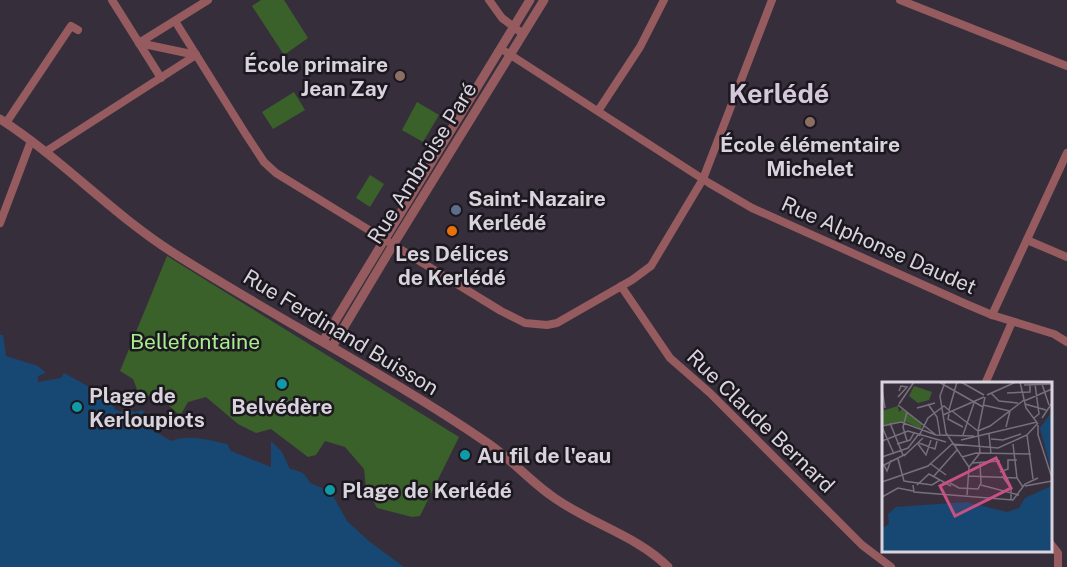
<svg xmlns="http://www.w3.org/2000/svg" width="1067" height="567" viewBox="0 0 1067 567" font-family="'Public Sans',sans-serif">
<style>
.green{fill:#3a612a}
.water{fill:#164873}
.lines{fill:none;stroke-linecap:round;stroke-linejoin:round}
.minor{stroke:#955b5e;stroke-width:8}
.tertiary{stroke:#955b5e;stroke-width:9}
.education-dot{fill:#8d6e63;stroke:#1c181f;stroke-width:2}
.service-dot{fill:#5c6f8a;stroke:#1c181f;stroke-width:2}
.food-dot{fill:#e8710a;stroke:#1c181f;stroke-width:2}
.culture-dot{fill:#0f9aa8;stroke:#1c181f;stroke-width:2}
.labels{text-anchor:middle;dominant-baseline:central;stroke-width:5;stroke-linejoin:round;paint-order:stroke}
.poi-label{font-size:21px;font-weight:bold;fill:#d8d3dc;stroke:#1c181f;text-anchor:start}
.street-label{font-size:21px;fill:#d8d3dc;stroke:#1c181f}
.park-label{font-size:21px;fill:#a8ec8e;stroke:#1c181f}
.district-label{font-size:27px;font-weight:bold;fill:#d4c8da;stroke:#1c181f}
.inset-road{fill:none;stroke:#77707c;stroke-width:1.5}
.view{fill:#c95082;fill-opacity:0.15;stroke:#c95082;stroke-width:3}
.inset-edge{fill:none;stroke:#d8d3dc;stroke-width:3}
</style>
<rect width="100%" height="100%" fill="#372e3c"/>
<!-- green -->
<g class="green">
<path d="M261 0H284L308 38 284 55 252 6Z"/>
<path d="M294 92 305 110 273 129 262 112Z"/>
<path d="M417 102 439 115 423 142 402 130Z"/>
<path d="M370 175 384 184 370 207 356 198Z"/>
<path d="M167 256 459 437 420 516 412 517 377 508 366 488 364 469 345 447 325 441 316 455 308 457 271 429 256 433 238 424 206 397 188 402 180 416 165 402 138 392 133 379 120 371Z"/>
</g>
<!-- water -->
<path class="water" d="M0 335H3L6 356 38 366 46 373 38 376V382L61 378 64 373 93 389 101 392 111 401 115 409 120 412 130 410 135 412 142 410 145 412 140 418 152 430 171 441C189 434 207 440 227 444L231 451 271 467V441L282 452 290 469C301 471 305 473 310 483L331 492 347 521 370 542 404 567H0Z"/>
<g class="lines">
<!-- minor -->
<g class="minor">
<path d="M112 0 161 78"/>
<path d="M489 0 502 18 523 34"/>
<path d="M900 0 1067 66"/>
<path d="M175 21 245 133 264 162 276 173 501 311 525 323 547 325 557 323 632 280 651 266 703 179 772 0"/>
<path d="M139 43 208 0"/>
<path d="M139 43 196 55"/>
<path d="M506 52 709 183 752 208 966 304 992 315 1054 334 1067 342"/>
<path d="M598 111 640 47 664 0"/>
<path d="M6 123 71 26 78 30"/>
<path d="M45 152 196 55"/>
<path d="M0 223 31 141"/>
<path d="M1027 240 1067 257"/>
<path d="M621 286 670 358 710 393 862 545 891 567"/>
<path d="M992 315 1067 153"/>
<path d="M985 384 1012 322"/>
<path d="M1050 543 1058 553V567"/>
</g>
<!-- tertiary -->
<g class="tertiary">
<path d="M0 119C61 158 111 213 172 252 275 318 385 373 486 442 509 457 527 478 549 494 585 522 637 535 668 567"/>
<path d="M323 341 530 0"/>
<path d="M332 347 393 245 544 0"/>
</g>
</g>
<!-- markers -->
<g class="education-dot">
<circle cx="400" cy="76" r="6"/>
<circle cx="810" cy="122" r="6"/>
</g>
<circle class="service-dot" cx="456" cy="210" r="6"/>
<circle class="food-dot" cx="452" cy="231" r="6"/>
<g class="culture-dot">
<circle cx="282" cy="384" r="6"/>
<circle cx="77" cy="407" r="6"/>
<circle cx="465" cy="455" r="6"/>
<circle cx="330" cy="490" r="6"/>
</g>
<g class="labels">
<!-- poi labels -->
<g class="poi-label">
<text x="388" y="64" text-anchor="end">École primaire<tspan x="388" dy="24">Jean Zay</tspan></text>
<text x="810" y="144" text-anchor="middle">École élémentaire<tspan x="810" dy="24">Michelet</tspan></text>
<text x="468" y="198">Saint-Nazaire<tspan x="468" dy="24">Kerlédé</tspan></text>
<text x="452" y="253" text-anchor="middle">Les Délices<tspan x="452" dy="24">de Kerlédé</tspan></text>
<text x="89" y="395">Plage de<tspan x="89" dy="24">Kerloupiots</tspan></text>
<text x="282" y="406" text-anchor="middle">Belvédère</text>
<text x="477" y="455">Au fil de l'eau</text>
<text x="342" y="490">Plage de Kerlédé</text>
</g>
<!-- street labels -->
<g class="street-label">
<text transform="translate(422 163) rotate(-58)">Rue Ambroise Paré</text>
<text transform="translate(879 245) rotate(24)">Rue Alphonse Daudet</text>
<text transform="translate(341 332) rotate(31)">Rue Ferdinand Buisson</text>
<text transform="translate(761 421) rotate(44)">Rue Claude Bernard</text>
</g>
<!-- park labels -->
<g class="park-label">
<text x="195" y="341">Bellefontaine</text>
</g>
<!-- district labels -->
<g class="district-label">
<text x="779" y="93">Kerlédé</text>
</g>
</g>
<!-- overview -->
<g transform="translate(882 382)">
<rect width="170" height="170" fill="#372e3c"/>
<path d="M32 4 50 10 47 18 36 21 27 14ZM16 24 17 30 20 27 40 41 39 47 24 40 0 43V29Z" fill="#3a612a"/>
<path d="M169 31V88L158 46ZM169 104V169H0V146L7 142 6 132 14 125 84 120 125 130 137 126 143 116Z" fill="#164873"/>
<path class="inset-road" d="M57 0 101 25M63 0 58 14 64 51 87 85 85 113M79 0 102 13M138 0 144 26 156 42M160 2 167 23M142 3 170 2M0 7 3 26M109 11 117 19 136 21M125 11 148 10V2M105 13 134 0M16 15 25 5 19 4 17 9M142 19 170 7M17 22 32 0M46 22 55 35 58 53M143 22 164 28M16 23 54 53M101 23 128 29 124 45M35 26 53 21M67 28 75 0M70 29 96 49M67 32 66 37 81 45M61 33 102 15M152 36 157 32 153 2M160 36 170 21M8 41 21 73M156 43V53L170 96M0 44 19 40 54 53 92 54M0 45 12 72M96 49 108 44 142 18M107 52 109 72M81 53 92 21M145 53 151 97M37 54 46 36 62 24 68 29M109 57 121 58 139 52M79 58 155 40M0 59 26 49 64 60M25 59 21 45 25 30M37 61 53 67 55 59M15 62 28 58 32 51M36 62 44 73 49 58M131 62 135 96 141 105M24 72 41 56M0 75 26 66 36 53M80 75 94 71 149 72M16 77 22 99 50 103 58 98M90 81 118 79M49 82 64 93M2 83 5 89 9 78M0 84 24 72 22 74M87 85 98 71 96 49 103 15M118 90 126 87V78H135M52 94 75 68M86 94 135 96M120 94 129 106V118M0 100 46 84 70 62 116 66 145 53 156 41M68 101 77 106 96 107 99 101 98 81M31 103 32 110 131 118 143 102 156 96M35 103 47 92 69 104M99 103 137 113M143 104 170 99M0 115 16 106 31 109"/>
<path class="view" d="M114 76 129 106 73 134 58 104Z"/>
<rect width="170" height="170" class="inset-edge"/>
</g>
</svg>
